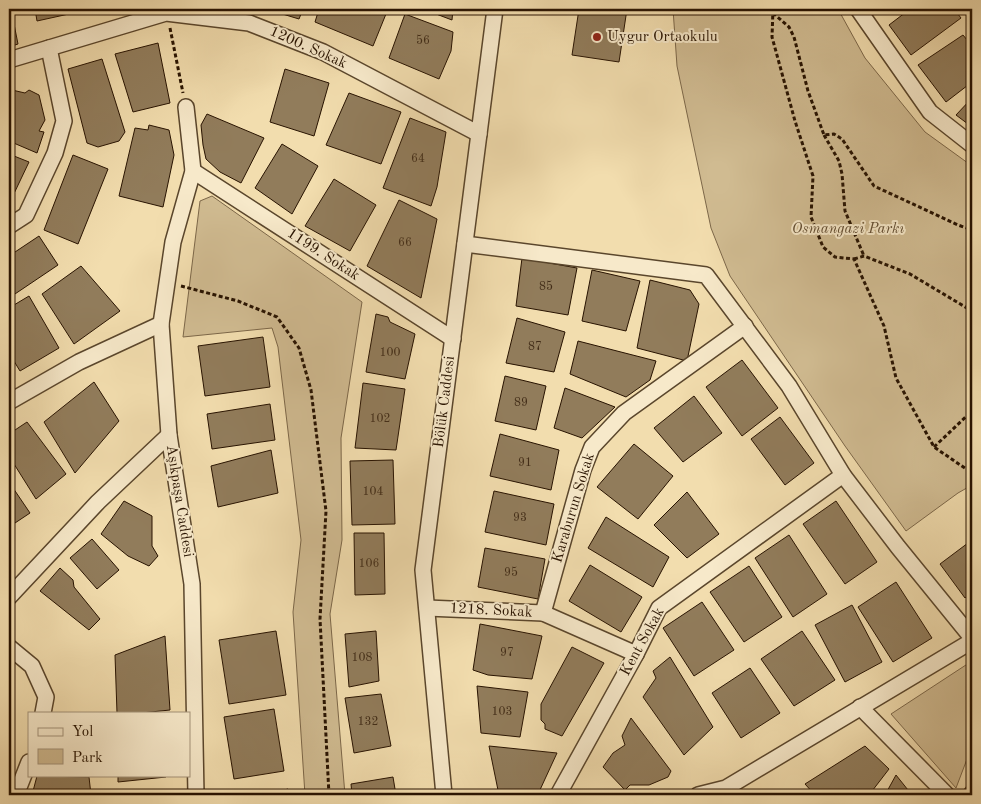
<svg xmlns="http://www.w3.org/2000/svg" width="981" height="804" viewBox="0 0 981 804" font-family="'Old Standard TT',serif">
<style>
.green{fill:#d0bb91;stroke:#7c6749}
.building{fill:#917c5b;stroke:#281301}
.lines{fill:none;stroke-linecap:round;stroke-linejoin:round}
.minor-casing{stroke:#5a462c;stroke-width:18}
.path{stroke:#281301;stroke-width:3;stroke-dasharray:4 2.5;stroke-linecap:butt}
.minor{stroke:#f7e9ca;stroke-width:15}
.poi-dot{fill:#8f2418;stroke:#f7e9ca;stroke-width:2}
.labels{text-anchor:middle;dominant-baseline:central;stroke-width:4;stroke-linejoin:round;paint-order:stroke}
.number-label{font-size:12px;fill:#422d18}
.poi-label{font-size:15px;fill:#281301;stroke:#f7e9ca;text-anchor:start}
.street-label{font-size:15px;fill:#281301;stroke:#f7e9ca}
.park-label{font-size:15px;font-style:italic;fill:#634e33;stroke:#f7e9ca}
</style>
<rect width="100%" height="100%" fill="#f2ddae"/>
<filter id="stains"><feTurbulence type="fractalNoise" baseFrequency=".004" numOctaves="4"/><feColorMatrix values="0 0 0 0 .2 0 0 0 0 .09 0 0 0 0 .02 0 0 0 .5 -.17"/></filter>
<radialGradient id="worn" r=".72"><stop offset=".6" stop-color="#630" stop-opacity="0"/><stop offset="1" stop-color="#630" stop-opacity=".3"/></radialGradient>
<!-- green -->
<g class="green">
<path d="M673 9H838L865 58 925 132 972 166V485L958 493 906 531 845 446 730 276 711 228 677 66Z"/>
<path d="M212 196 362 302 341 438 342 540 330 614 345 795H305L293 612 301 540 278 347 272 328 183 337 200 201Z"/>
<path d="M972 661V746L956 788 891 714Z"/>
</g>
<!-- building -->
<g class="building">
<path d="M9 9H11L18 44 9 47Z"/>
<path d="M35 9H87V10L37 21Z"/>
<path d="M266 9H303L299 19Z"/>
<path d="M319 9H388L373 46 315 22Z"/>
<path d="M423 9H453L452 20Z"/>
<path d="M579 9H627L619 62 572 55Z"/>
<path d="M910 9H954L961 18 911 55 889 25Z"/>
<path d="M405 14 453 32 451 51 439 79 389 58Z"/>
<path d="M963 35 972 46V82L946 102 918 65Z"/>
<path d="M158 43 170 103 133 112 115 54Z"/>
<path d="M102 59 125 132 119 141 98 147 87 143 68 69Z"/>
<path d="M285 69 329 83 314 136 270 122Z"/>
<path d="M12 90 25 93 29 90 39 95 45 120 39 131 44 132 37 153 9 141V96Z"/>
<path d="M349 93 401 112 381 164 326 145Z"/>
<path d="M972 98V127L956 115Z"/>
<path d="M207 114 264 138 241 183 220 172 206 159 203 145 201 125Z"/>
<path d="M410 118 446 132 437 187 431 206 383 188Z"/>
<path d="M149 125 169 130 174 155 163 207 119 196 135 128 148 130Z"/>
<path d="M282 144 318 166 292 214 255 188Z"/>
<path d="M9 154 29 162 10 202 9 201Z"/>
<path d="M73 155 108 169 78 244 44 230Z"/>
<path d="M334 179 376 205 350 251 305 226Z"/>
<path d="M399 200 437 219 421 298 367 266Z"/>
<path d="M39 236 58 265 9 298V256Z"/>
<path d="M522 258 577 268 568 315 516 306Z"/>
<path d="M81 266 120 311 74 344 42 294Z"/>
<path d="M592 270 640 281 626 331 582 321Z"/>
<path d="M650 280 690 290 699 304 687 361 637 348Z"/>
<path d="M29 296 59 348 20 371 9 353V308Z"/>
<path d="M376 314 388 317 390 322 415 334 405 379 366 372Z"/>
<path d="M517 318 565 332 554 372 506 363Z"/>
<path d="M263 337 270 387 205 396 198 346Z"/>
<path d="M578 341 656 361 650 380 626 397 570 374Z"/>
<path d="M742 360 778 408 742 436 706 387Z"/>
<path d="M505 376 546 386 536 430 495 421Z"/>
<path d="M94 382 119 421 75 473 44 422Z"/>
<path d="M363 383 405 389 396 450 355 448Z"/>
<path d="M565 388 615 407 582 438 554 428Z"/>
<path d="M694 396 722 433 683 462 654 428Z"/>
<path d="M270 404 275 440 212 449 207 414Z"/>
<path d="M780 417 814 463 785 485 751 439Z"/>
<path d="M27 422 66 474 36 499 9 456V434Z"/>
<path d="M500 434 559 450 551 490 490 476Z"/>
<path d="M634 444 673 476 638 519 597 487Z"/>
<path d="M271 450 278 493 218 507 211 466Z"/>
<path d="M393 460 395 524 352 525 350 461Z"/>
<path d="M9 482 30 513 9 527Z"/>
<path d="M494 491 554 504 546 545 485 532Z"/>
<path d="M687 492 719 534 687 558 654 525Z"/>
<path d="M124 501 152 516V546L158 556 149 566 128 556 101 534Z"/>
<path d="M836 501 877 562 845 584 803 524Z"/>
<path d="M606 517 669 557 653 587 588 548Z"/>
<path d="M354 533H384L385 594 355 595Z"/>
<path d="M789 535 827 594 793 617 755 558Z"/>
<path d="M92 539 119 570 97 589 70 558Z"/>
<path d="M972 540V592L965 598 940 564Z"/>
<path d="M485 548 545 559 538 599 478 587Z"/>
<path d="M590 565 642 597 621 632 569 601Z"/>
<path d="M749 566 782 617 744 642 710 592Z"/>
<path d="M60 568 73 580 74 587 100 619 89 630 40 591Z"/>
<path d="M896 582 932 638 893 662 858 607Z"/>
<path d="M702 602 734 650 694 676 663 628Z"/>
<path d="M852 605 882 662 845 682 815 625Z"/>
<path d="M480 624 542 636 532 679 488 675 473 670Z"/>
<path d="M276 631 286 695 229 704 219 640Z"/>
<path d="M376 631 379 681 349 687 345 634Z"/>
<path d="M802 631 835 680 794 706 761 659Z"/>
<path d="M165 636 170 710 141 713H117L115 655Z"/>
<path d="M572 647 604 663 562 736 545 729V724L541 720V704Z"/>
<path d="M670 657 713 727 684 755 643 697 656 678 653 671Z"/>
<path d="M750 668 780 713 741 738 712 693Z"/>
<path d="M477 686 528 692 520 737 481 733Z"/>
<path d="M381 694 391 746 354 753 345 698Z"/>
<path d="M274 709 284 771 234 779 224 717Z"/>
<path d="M631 718 671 771 668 777 649 785H630L625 790 603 767 613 753 625 745 622 736Z"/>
<path d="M489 746 557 753 539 792 524 795H499Z"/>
<path d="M865 746 889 769 869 795H815L805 784Z"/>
<path d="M118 775H166V777L118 782Z"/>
<path d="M896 775 912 795H885Z"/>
<path d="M37 776 89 777 91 795H32Z"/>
<path d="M393 777 396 795H352L351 784Z"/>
<path d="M288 789 289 795H264Z"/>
</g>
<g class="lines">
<!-- minor casing -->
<g class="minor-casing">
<g id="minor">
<path d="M858 9 930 112 972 145"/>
<path d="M9 60 166 13 249 23 323 52 479 134"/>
<path d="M186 107 193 171 173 242 161 324 169 435 192 584 196 795"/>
<path d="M193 171 453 339"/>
<path d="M9 226 26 215 55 153 64 121 49 48"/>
<path d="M465 244 706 275 789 386 843 475 898 547 972 638"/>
<path d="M9 402 79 362 161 324"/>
<path d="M9 597 98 502 169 435"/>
<path d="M427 608 543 613 636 654"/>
<path d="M543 613 583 470 592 447 624 413 745 326"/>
<path d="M9 647 32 666 46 697 43 713"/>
<path d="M860 707 947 795"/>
<path d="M16 795 29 762"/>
<path d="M444 795 423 570 495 9"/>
<path d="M558 795 636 654 659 608 843 475"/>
<path d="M698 795 726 788 972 641"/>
<path d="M971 795 972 793"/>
</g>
</g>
<!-- path -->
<g class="path">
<path d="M773 9 772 37 795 121 813 176 811 217 823 247 835 257 854 259 884 326 896 378 934 447 972 473"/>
<path d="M773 13 789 27 794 37 808 91 824 135 834 134 842 139 874 186 958 225 972 230"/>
<path d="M170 28 183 93"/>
<path d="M824 135 839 161 842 174 845 211 864 256"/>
<path d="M854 259 864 256 910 274 972 311"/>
<path d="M181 286 238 301 277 317 299 348 311 390 326 511 320 619 329 795"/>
<path d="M934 447 972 411"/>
</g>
<!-- minor -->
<use href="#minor" class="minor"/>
</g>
<!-- markers -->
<circle class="poi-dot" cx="597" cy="37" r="5"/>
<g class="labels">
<!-- number labels -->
<g class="number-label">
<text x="423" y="41">56</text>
<text x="418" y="159">64</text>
<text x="405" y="243">66</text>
<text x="546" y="287">85</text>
<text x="535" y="347">87</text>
<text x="390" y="353">100</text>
<text x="521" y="403">89</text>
<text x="380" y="419">102</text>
<text x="525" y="463">91</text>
<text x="373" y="492">104</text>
<text x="520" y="518">93</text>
<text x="369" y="564">106</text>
<text x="511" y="573">95</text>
<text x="507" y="653">97</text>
<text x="362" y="658">108</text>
<text x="502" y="712">103</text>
<text x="368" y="722">132</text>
</g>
<!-- poi labels -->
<g class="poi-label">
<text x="607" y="37">Uygur Ortaokulu</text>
</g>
<!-- street labels -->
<g class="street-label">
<text transform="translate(308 48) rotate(24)">1200. Sokak</text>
<text transform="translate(323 255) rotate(33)">1199. Sokak</text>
<text transform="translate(445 402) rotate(-83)">Bölük Caddesi</text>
<text transform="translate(179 501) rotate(81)">Aşıkpaşa Caddesi</text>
<text transform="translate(574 508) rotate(-73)">Karaburun Sokak</text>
<text transform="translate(491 611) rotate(3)">1218. Sokak</text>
<text transform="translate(643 642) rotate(-61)">Kent Sokak</text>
</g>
<!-- park labels -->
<g class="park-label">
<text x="848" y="229">Osmangazi Parkı</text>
</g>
</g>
<!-- margin -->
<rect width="981" height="804" fill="none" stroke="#f2ddae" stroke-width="30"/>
<rect x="10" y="10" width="961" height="784" fill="none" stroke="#281301" stroke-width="2.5"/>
<rect x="15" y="15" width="951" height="774" fill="none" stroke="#281301"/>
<!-- legend -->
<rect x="28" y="712" width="162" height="65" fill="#f7e9ca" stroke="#a4937a"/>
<rect x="38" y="728" width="25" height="8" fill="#f7e9ca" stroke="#a4937a"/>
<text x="72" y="736" font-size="15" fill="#281301">Yol</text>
<rect x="38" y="749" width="25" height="15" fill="#d0bb91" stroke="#a4937a"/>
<text x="72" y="762" font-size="15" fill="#281301">Park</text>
<rect width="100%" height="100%" filter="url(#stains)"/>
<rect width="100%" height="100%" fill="url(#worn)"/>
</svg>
